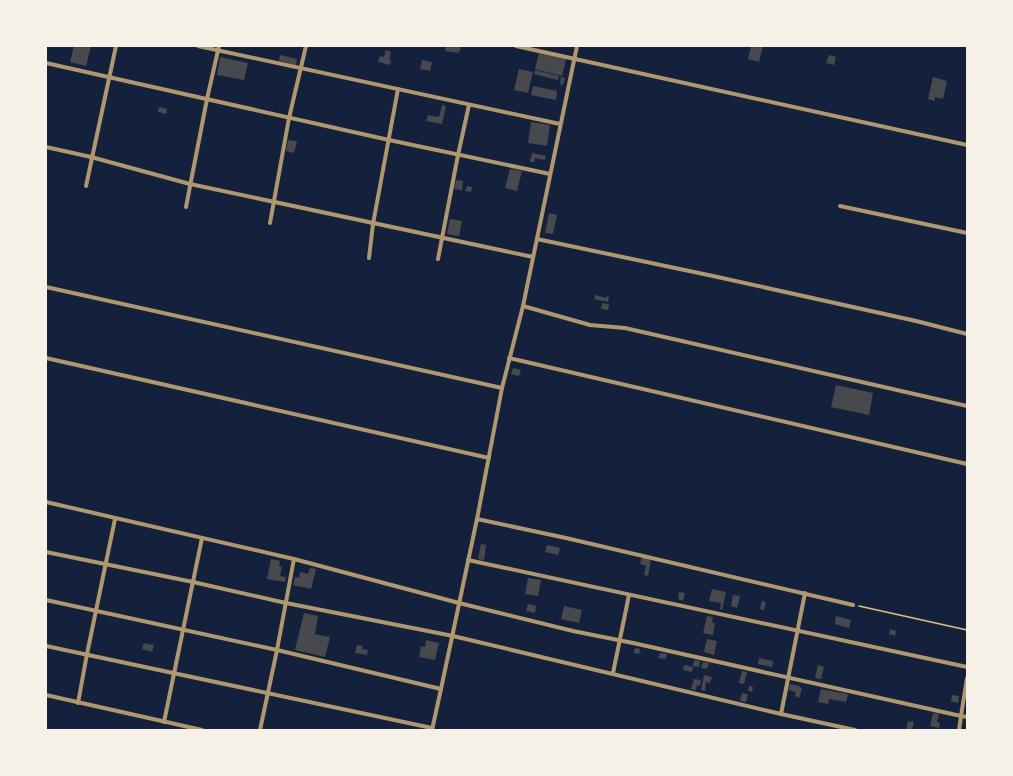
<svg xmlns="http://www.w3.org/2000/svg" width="1013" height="776" viewBox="0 0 1013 776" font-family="Roboto,sans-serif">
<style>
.building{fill:#48494c}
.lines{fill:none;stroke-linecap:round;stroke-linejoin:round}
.path{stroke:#e5c07b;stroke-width:1.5}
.minor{stroke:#b1986c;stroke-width:4}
</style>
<rect width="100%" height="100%" fill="#14213d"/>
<!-- building -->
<g class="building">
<path d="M74 46H91L86 66 70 62Z"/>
<path d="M446 46H461L459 53 445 51Z"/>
<path d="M751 46H763L759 62 748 59Z"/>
<path d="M386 50 391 52 389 59 391 60 390 65 378 62 380 56 384 57Z"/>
<path d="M539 53 566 59 562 76 535 69Z"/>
<path d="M280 55 297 59 296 65 279 61Z"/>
<path d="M829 55 836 57 834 65 826 63Z"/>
<path d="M220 57 248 63 244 80 217 75Z"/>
<path d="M422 60 432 62 430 71 420 69Z"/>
<path d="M519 69 533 72 528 93 514 90Z"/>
<path d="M535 70 559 76 558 80 534 74Z"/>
<path d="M561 77 565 78 563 85 560 84Z"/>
<path d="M933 77 947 81 943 99 935 97V101L928 99Z"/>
<path d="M533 86 557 91 556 100 531 95Z"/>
<path d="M442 105 446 106 442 124 426 121 428 115 439 117Z"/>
<path d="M159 107 167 109 166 114 158 112Z"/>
<path d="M531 122 550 125 547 146 528 143Z"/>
<path d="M288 140 297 141 294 153 286 151Z"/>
<path d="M532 153 546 156 545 160 535 158 534 162H530Z"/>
<path d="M510 169 522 171 517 191 505 188Z"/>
<path d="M456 180 463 181 462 190 454 189Z"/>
<path d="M467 186 472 187 471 192 465 191Z"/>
<path d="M549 213 557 215 553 234 545 233Z"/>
<path d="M450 219 462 221 459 236 447 234Z"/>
<path d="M595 295 606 298V296L609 297 608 302 594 299Z"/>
<path d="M602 303 609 304 608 310 601 309Z"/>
<path d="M513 368 521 370 519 376 511 374Z"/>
<path d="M836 385 873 393 869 415 831 407Z"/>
<path d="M481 544 486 545 484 560 478 559Z"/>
<path d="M547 545 560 548 558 555 545 552Z"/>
<path d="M642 557 651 559 648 576 644 575 646 566 640 564Z"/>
<path d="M271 559 280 561 279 566 282 567 280 576 286 577 285 582 267 579Z"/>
<path d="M310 568 316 569 311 589 293 585 295 577 299 578 300 572 308 574Z"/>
<path d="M528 578 541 580 538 596 525 594Z"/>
<path d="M712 589 726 592 722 610 720 609 721 603 709 601Z"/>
<path d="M679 592 685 593 683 601 678 599Z"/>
<path d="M733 595 740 596 737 608 731 606Z"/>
<path d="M762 601 766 602 764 610 760 609Z"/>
<path d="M528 604 536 606 535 613 526 611Z"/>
<path d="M564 606 582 610 579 623 561 619Z"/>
<path d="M304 613 318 616 315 634 330 637 325 657 295 650Z"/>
<path d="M707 616 713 617 712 623H715L713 635 703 633Z"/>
<path d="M836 616 851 620 849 628 835 624Z"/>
<path d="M890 629 896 631 895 636 889 634Z"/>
<path d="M707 639 717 641 714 655 704 652Z"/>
<path d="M426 640 439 643 435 660 419 657 421 646 425 647Z"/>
<path d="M144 643 154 645 152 652 142 649Z"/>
<path d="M357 645 363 646 362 649 368 650 367 655 355 653Z"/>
<path d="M635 648 640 649 639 654 634 653Z"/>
<path d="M660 653 667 654 666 659 658 658Z"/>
<path d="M759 658 773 661 772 667 758 664Z"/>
<path d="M694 660 700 661 699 667 693 666Z"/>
<path d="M703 662 709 663 707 669 701 668Z"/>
<path d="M684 665 693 667 692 672 683 670Z"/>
<path d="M818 665 824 667 821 679 815 678Z"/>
<path d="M742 671 747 672 744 684 739 683Z"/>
<path d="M704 675 712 677 710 683 706 682 705 691 701 690Z"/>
<path d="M694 679 701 680 700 686 697 685 696 690 691 689Z"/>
<path d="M790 684 799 686 802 689 799 698 795 696 796 692 788 690Z"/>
<path d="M749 686 753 687 752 692 748 691Z"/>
<path d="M821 689 848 694 846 702 829 699 828 704 818 702Z"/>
<path d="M742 693 748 694 746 702 740 701Z"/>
<path d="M952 695 959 696 958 703 951 701Z"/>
<path d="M933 713 939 714 937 722 940 723 939 728 930 726Z"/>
<path d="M908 721 914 722 912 730H906Z"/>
</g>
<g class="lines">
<!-- path -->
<path class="path" d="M859 606 967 630"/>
<!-- minor -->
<g class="minor">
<path d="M198 46 560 124"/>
<path d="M516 46 967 145"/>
<path d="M46 63 389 140 550 174"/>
<path d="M46 147 91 157 190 184 533 257"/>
<path d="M86 186 116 46"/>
<path d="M840 206 967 233"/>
<path d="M186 207 207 99 219 46"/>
<path d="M270 223 289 118 306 46"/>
<path d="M537 239 713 276 916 321 967 334"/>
<path d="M369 258 373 224 398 89"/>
<path d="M438 259 458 155 469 105"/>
<path d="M46 287 502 388"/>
<path d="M523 306 590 325 625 328 967 406"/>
<path d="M46 358 489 458"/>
<path d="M509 358 967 464"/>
<path d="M46 502 294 559 459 603 573 631 633 643 961 716 959 730"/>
<path d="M477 519 566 538 853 605"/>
<path d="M46 552 193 582 286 603 453 636 781 714 855 730"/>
<path d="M468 560 967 667"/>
<path d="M46 600 277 650 441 689"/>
<path d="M46 646 432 728"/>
<path d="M613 673 629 595"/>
<path d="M967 678 961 716 967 717"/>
<path d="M46 695 202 730"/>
<path d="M78 703 87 654 115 519"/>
<path d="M781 714 805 593"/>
<path d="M164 722 202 538"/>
<path d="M260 730 277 650 294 559"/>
<path d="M432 730 441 689 477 519 502 388 523 306 577 46"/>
</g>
</g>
<!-- border -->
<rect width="1013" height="776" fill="none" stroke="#f6f1e7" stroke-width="94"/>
</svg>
